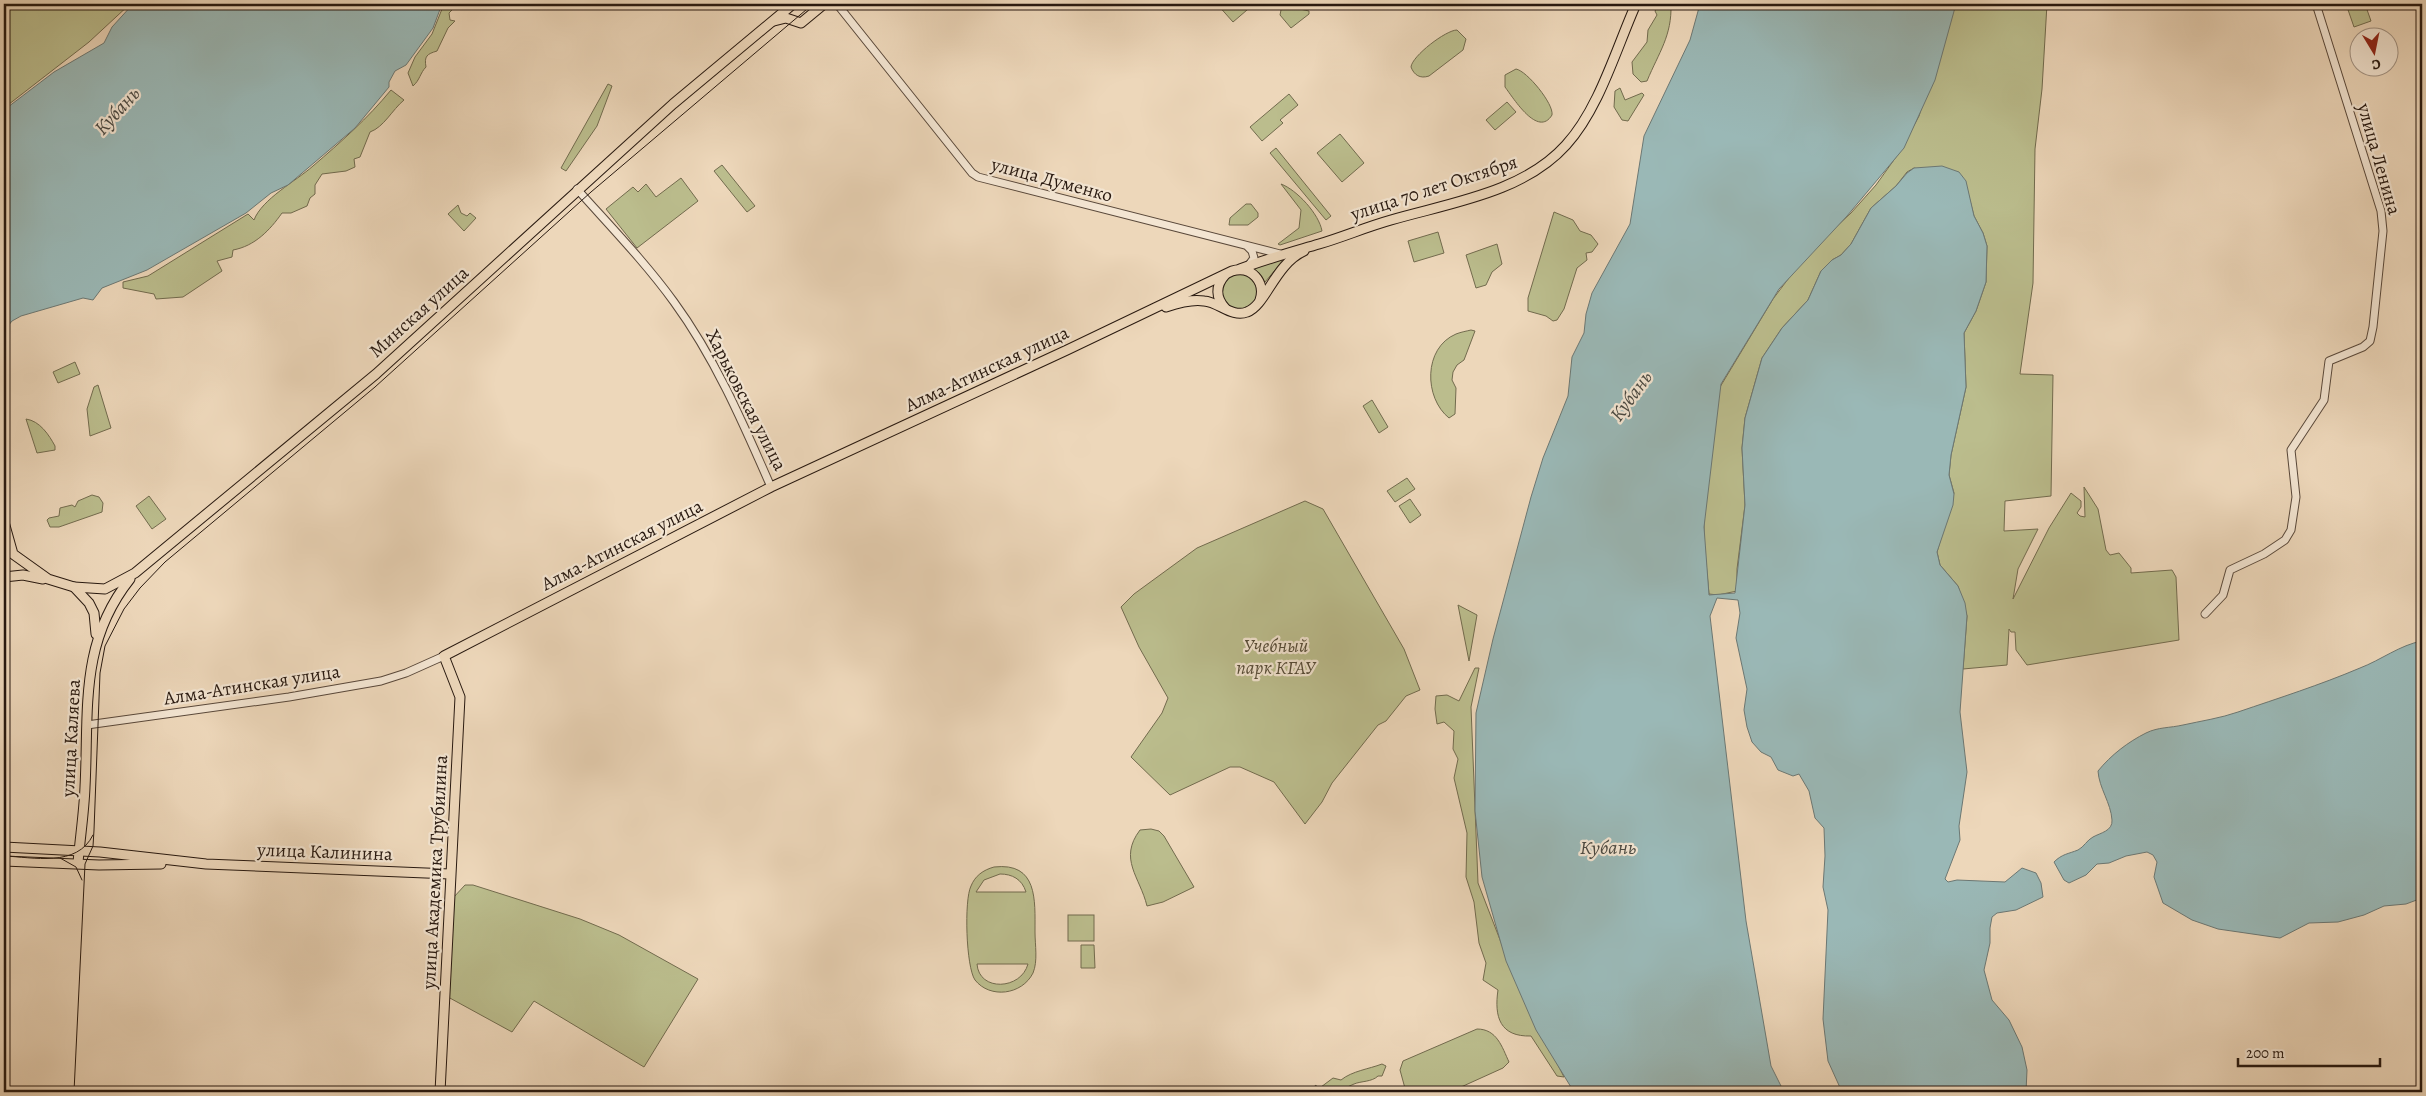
<svg xmlns="http://www.w3.org/2000/svg" width="2426" height="1096" viewBox="0 0 2426 1096" font-family="Alegreya,serif">
<style>
.green{fill:#bbbd8d;stroke:#726b4e;fill-rule:evenodd}
.water{fill:#9ab8b6;stroke:#6c7874}
.lines{fill:none;stroke-linecap:round;stroke-linejoin:round}
.minor-casing{stroke:#59483a;stroke-width:9}
.major-casing{stroke:#281910;stroke-width:11}
.minor{stroke:#f3e5d2;stroke-width:7}
.major{stroke:#edd7ba;stroke-width:9}
.tram{stroke:#281910;stroke-width:1}
.labels{text-anchor:middle;dominant-baseline:central;stroke-width:4.5;stroke-linejoin:round;paint-order:stroke}
.street-label{font-size:19px;fill:#281910;stroke:#f3e5d2}
.park-label{font-size:19px;font-style:italic;fill:#544a36;stroke:#f3e5d2}
.water-label{font-size:20px;font-style:italic;fill:#4a4942;stroke:#f3e5d2}
</style>
<rect width="100%" height="100%" fill="#edd7ba"/>
<filter id="stains"><feTurbulence type="fractalNoise" baseFrequency=".004" numOctaves="4"/><feColorMatrix values="0 0 0 0 .2 0 0 0 0 .09 0 0 0 0 .02 0 0 0 .5 -.17"/></filter>
<radialGradient id="worn" r=".72"><stop offset=".6" stop-color="#630" stop-opacity="0"/><stop offset="1" stop-color="#630" stop-opacity=".3"/></radialGradient>
<!-- green -->
<g class="green">
<path d="M4 4H130L89 42 4 108Z"/>
<path d="M444 4H458L449 13 450 20 455 21 448 28 437 51C427 54 424 56 426 67 420 73 420 80 413 86L408 73 415 57 432 34Z"/>
<path d="M1217 4H1254L1233 22Z"/>
<path d="M1659 4H1671C1672 36 1659 52 1647 81L1641 82 1633 74 1632 62 1647 42 1648 30 1657 15 1655 11Z"/>
<path d="M1953 4H2047L2042 89 2035 149 2033 283 2020 374 2053 375 2051 496 2005 501 2004 531 2038 529 2018 569 2013 599 2049 528 2071 493 2081 501V507L2077 513 2080 516 2085 517 2084 487 2098 509 2106 550 2110 555 2119 553 2131 568V573L2172 570 2176 577 2179 640 2027 665 2016 650 2015 632H2011L2009 629 2007 665 1963 669 1967 616 1958 586 1940 565 1937 552 1954 493 1949 475 1951 455 1966 387 1964 333 1976 311 1986 282 1987 246 1983 233 1974 216 1965 181 1914 168 1907 172 1896 186 1871 208 1851 244 1841 255 1832 260 1821 271 1808 300 1782 328 1762 358 1745 418 1742 448 1745 505 1737 569V591L1718 595 1709 594 1704 542V493L1714 397 1773 299 1807 254 1851 213 1876 185 1901 150 1919 116Z"/>
<path d="M2346 4H2365L2371 21 2354 27Z"/>
<path d="M1282 5 1309 11V14L1291 28 1280 15Z"/>
<path d="M1457 30 1466 39 1463 50 1429 76C1420 79 1414 75 1411 67 1412 56 1446 30 1457 30Z"/>
<path d="M1516 69C1527 71 1554 104 1552 115 1538 138 1514 99 1505 87V75Z"/>
<path d="M608 84 612 86 597 126 566 171 561 168Z"/>
<path d="M1620 88 1625 100 1642 93 1644 95 1628 121 1622 120 1614 107 1615 91Z"/>
<path d="M391 90 404 100C392 110 384 127 370 132L360 157 354 159 355 167 346 171 322 174 315 185V194L310 198 307 206 291 213H282C270 230 255 246 233 250L232 257 217 261 222 271 183 297 156 299 154 294 123 288V282L148 276 248 214 254 220C262 199 296 181 313 166 341 142 368 118 391 90Z"/>
<path d="M1289 94 1298 105 1280 120 1283 123 1262 141 1250 127Z"/>
<path d="M1507 102 1516 112 1495 130 1486 120Z"/>
<path d="M1340 134 1364 163 1342 182 1317 153Z"/>
<path d="M1276 148 1331 216 1326 220 1270 153Z"/>
<path d="M722 165 755 206 747 212 714 171Z"/>
<path d="M681 178 698 201 637 248 606 209 633 187 638 192 646 184 656 197Z"/>
<path d="M1281 184C1297 190 1319 214 1322 231L1280 245 1278 244 1299 228 1301 210Z"/>
<path d="M1246 204H1251L1258 213V217L1248 225H1229L1230 218Z"/>
<path d="M458 205 461 213 467 216 470 213 476 218 464 231 448 214Z"/>
<path d="M1554 212 1573 220 1580 231 1591 235 1598 244 1592 252 1586 253 1587 260 1577 268 1564 309 1557 320 1553 321 1546 316 1528 311V298Z"/>
<path d="M1438 232 1444 253 1414 262 1408 241Z"/>
<path d="M1497 244 1502 264 1492 272 1486 285 1476 288 1466 255Z"/>
<path d="M1286 257 1265 282 1254 269V266Z"/>
<circle cx="1240" cy="291" r="18"/>
<path d="M1471 330 1475 331 1464 360 1457 365 1453 372 1452 380 1456 388 1455 414 1449 418C1424 398 1423 348 1456 334 1461 332 1467 331 1471 330Z"/>
<path d="M75 362 80 374 58 383 53 372Z"/>
<path d="M98 385 111 428 90 436 87 409 94 387Z"/>
<path d="M1372 400 1388 427 1379 433 1363 406Z"/>
<path d="M26 419C40 421 49 435 55 446V450L37 453Z"/>
<path d="M1407 478 1415 489 1395 502 1387 491Z"/>
<path d="M92 495 99 497 103 503 102 512 59 527H50L47 520 49 518 59 516 60 508 72 505 75 507 78 501Z"/>
<path d="M149 496 166 519 152 529 136 506Z"/>
<path d="M1410 499 1421 515 1410 523 1399 506Z"/>
<path d="M1305 501 1323 509 1404 649 1420 690 1406 696 1386 721 1378 725 1332 783 1322 802 1305 824 1274 782 1240 767H1230L1170 795 1131 757 1162 713 1168 698 1139 647 1121 607 1134 594 1197 548Z"/>
<path d="M1458 605 1477 615 1469 661Z"/>
<path d="M1475 668H1479L1471 707 1478 883 1516 981 1564 1077 1557 1076 1531 1036C1500 1037 1494 1017 1498 990L1483 980 1486 963 1479 943 1474 902 1466 877 1467 833 1454 778 1458 759 1453 749 1454 731 1444 722 1437 724 1435 709 1436 696 1447 695 1459 701Z"/>
<path d="M1151 829 1159 831 1164 836 1194 887 1163 902 1147 906C1140 877 1118 859 1140 830Z"/>
<path d="M994 867C1038 862 1035 900 1035 932 1035 945 1038 961 1033 973 1022 995 990 999 975 980 966 967 964 900 971 886 975 876 983 870 994 867ZM1000 874C1012 874 1022 879 1026 892H976L984 880ZM977 964H1028C1021 990 979 992 977 964Z"/>
<path d="M465 885H473L580 919 619 935 698 979 644 1067 534 1001 512 1032 448 997 453 898Z"/>
<rect x="1068" y="915" width="26" height="26"/>
<path d="M1081 945H1094L1095 968H1081Z"/>
<path d="M1477 1029C1497 1029 1502 1047 1509 1062L1503 1068 1450 1092H1406L1400 1070 1403 1061Z"/>
<path d="M1382 1064 1386 1066 1382 1076H1378C1372 1082 1361 1081 1354 1084 1335 1093 1330 1092 1308 1092L1316 1085 1317 1090 1333 1078 1341 1080C1352 1071 1369 1069 1382 1064Z"/>
</g>
<!-- water -->
<g class="water">
<path d="M133 4H442L433 28 406 65 395 71 389 82V87L355 128 288 185 271 193 246 213 147 270 102 288 93 300 83 298 21 316 12 321 4 331V110L54 72 104 43 112 27Z"/>
<path d="M1700 4H1956L1935 80 1904 148 1847 216 1779 289 1721 384 1704 527 1709 595 1735 593 1745 505 1742 448 1745 418 1762 358 1782 328 1808 300 1821 271 1832 260 1841 255 1851 244 1871 208 1896 186 1907 173 1914 168 1942 166 1959 172 1966 181 1974 216 1983 233 1987 246 1986 282 1976 311 1964 333 1966 387 1951 455 1949 475 1954 494 1953 505 1937 552 1940 565 1958 586 1965 603 1967 616 1960 712 1967 772 1959 826 1960 840 1945 879 1948 882 1957 880 2005 882 2022 868 2036 873 2041 883 2043 897 2016 910 1997 913 1992 917 1990 928V943L1984 970 1992 1000 2009 1020 2022 1047 2027 1070 2026 1092H1842L1828 1061 1823 1019 1828 910 1823 887 1825 856 1824 828 1815 818 1809 791 1799 774 1793 776 1778 770 1771 757 1761 752 1752 742 1747 727 1744 710 1747 689 1736 638 1740 613 1738 600 1717 598 1710 616 1746 921 1771 1066 1784 1092H1574L1536 1030 1506 961 1482 877 1475 811 1476 713 1493 639 1531 497 1543 458 1568 396 1572 357 1584 333 1586 314 1592 293 1630 224 1644 136 1690 40Z"/>
<path d="M2422 641V898L2406 904 2384 906 2364 915 2338 922 2309 923 2280 938 2218 929 2192 920 2163 903 2154 877 2157 862 2153 855 2147 852 2126 856 2109 863 2097 864 2086 875 2069 883 2064 880 2054 862C2062 854 2068 854 2078 850 2084 847 2087 840 2093 837 2100 833 2113 831 2112 820 2111 803 2099 788 2098 771 2111 755 2128 742 2146 733 2158 727 2170 728 2183 725 2201 721 2221 718 2238 712 2279 698 2320 685 2360 668 2381 660 2400 645 2422 641Z"/>
</g>
<g class="lines">
<!-- minor casing -->
<g class="minor-casing">
<g id="minor">
<path d="M837 4 972 173 978 177 1280 254"/>
<path d="M577 189C610 226 645 262 674 302 715 358 743 423 771 487"/>
<path d="M1248 247 1252 251 1254 258 1248 266"/>
<path d="M2205 614 2223 595 2230 570 2264 554 2285 540 2291 530 2296 497 2291 450 2324 400 2329 361 2363 347 2370 341 2373 327 2383 231 2381 211 2316 4"/>
<path d="M87 725 289 697 381 681 406 673 444 656"/>
</g>
</g>
<!-- major casing -->
<g class="major-casing">
<g id="major">
<path d="M774 21 786 18 801 23 824 4"/>
<path d="M1240 269C1266 259 1292 252 1319 244 1343 237 1366 227 1391 220 1449 203 1523 193 1566 145 1599 109 1616 49 1636 4"/>
<path d="M1225 275C1215 286 1216 298 1225 308"/>
<path d="M1166 307C1178 303 1191 299 1204 301 1219 302 1232 318 1247 312 1266 305 1275 264 1304 251"/>
<path d="M4 522 13 554 48 579 74 587 89 603 94 613 96 634"/>
<path d="M4 577 23 575 43 579"/>
<path d="M74 587 105 589 135 573 376 374 673 104 793 4"/>
<path d="M4 847 100 852 206 864 450 874"/>
<path d="M4 861 99 865 161 864"/>
<path d="M78 863C80 838 84 813 85 787 89 710 79 643 130 579"/>
<path d="M440 1092 460 697 444 656 771 487 1067 350 1232 271C1251 265 1266 282 1260 300"/>
</g>
</g>
<!-- minor -->
<use href="#minor" class="minor"/>
<!-- major -->
<use href="#major" class="major"/>
<!-- tram -->
<g class="tram">
<path d="M4 856C33 857 77 868 93 835"/>
<path d="M60 858 76 867 82 880"/>
<path d="M74 1092 85 864 93 846 94 830 100 673 105 646 124 609 140 588 165 562 375 387 591 192 813 4"/>
</g>
</g>
<g class="labels">
<!-- street labels -->
<g class="street-label">
<text transform="translate(2379 159) rotate(74)">улица Ленина</text>
<text transform="translate(1052 180) rotate(15)">улица Думенко</text>
<text transform="translate(1434 188) rotate(-18)">улица 70 лет Октября</text>
<text transform="translate(419 312) rotate(-42)">Минская улица</text>
<text transform="translate(987 369) rotate(-25)">Алма-Атинская улица</text>
<text transform="translate(746 400) rotate(63)">Харьковская улица</text>
<text transform="translate(622 545) rotate(-27)">Алма-Атинская улица</text>
<text transform="translate(252 685) rotate(-9)">Алма-Атинская улица</text>
<text transform="translate(71 738) rotate(-87)">улица Каляева</text>
<text transform="translate(325 852) rotate(2)">улица Калинина</text>
<text transform="translate(435 872) rotate(-87)">улица Академика Трубилина</text>
</g>
<!-- park labels -->
<g class="park-label">
<text x="1276" y="646">Учебный<tspan x="1276" dy="22">парк КГАУ</tspan></text>
</g>
<!-- water labels -->
<g class="water-label">
<text transform="translate(117 111) rotate(-48)">Кубань</text>
<text transform="translate(1631 396) rotate(-54)">Кубань</text>
<text x="1608" y="847">Кубань</text>
</g>
</g>
<!-- margin -->
<rect width="2426" height="1096" fill="none" stroke="#edd7ba" stroke-width="20"/>
<rect x="5" y="5" width="2416" height="1086" fill="none" stroke="#281910" stroke-width="2.5"/>
<rect x="10" y="10" width="2406" height="1076" fill="none" stroke="#281910"/>
<!-- north arrow -->
<g transform="translate(2374 52) rotate(170)"><circle r="24" fill="#f3e5d2" stroke="#a29384"/>
<path d="M0-4L9 19L0 12L-9 19Z" fill="#8f2418"/>
<text y="-8" font-size="14" font-weight="bold" text-anchor="middle" fill="#281910">С</text>
</g>
<!-- scale -->
<path d="M2238 1058v8h142v-8" fill="none" stroke="#281910" stroke-width="2.5"/>
<text x="2246" y="1058" font-size="15" fill="#281910" stroke="#f3e5d2" stroke-width="4" paint-order="stroke">200 m</text>
<rect width="100%" height="100%" filter="url(#stains)"/>
<rect width="100%" height="100%" fill="url(#worn)"/>
</svg>
